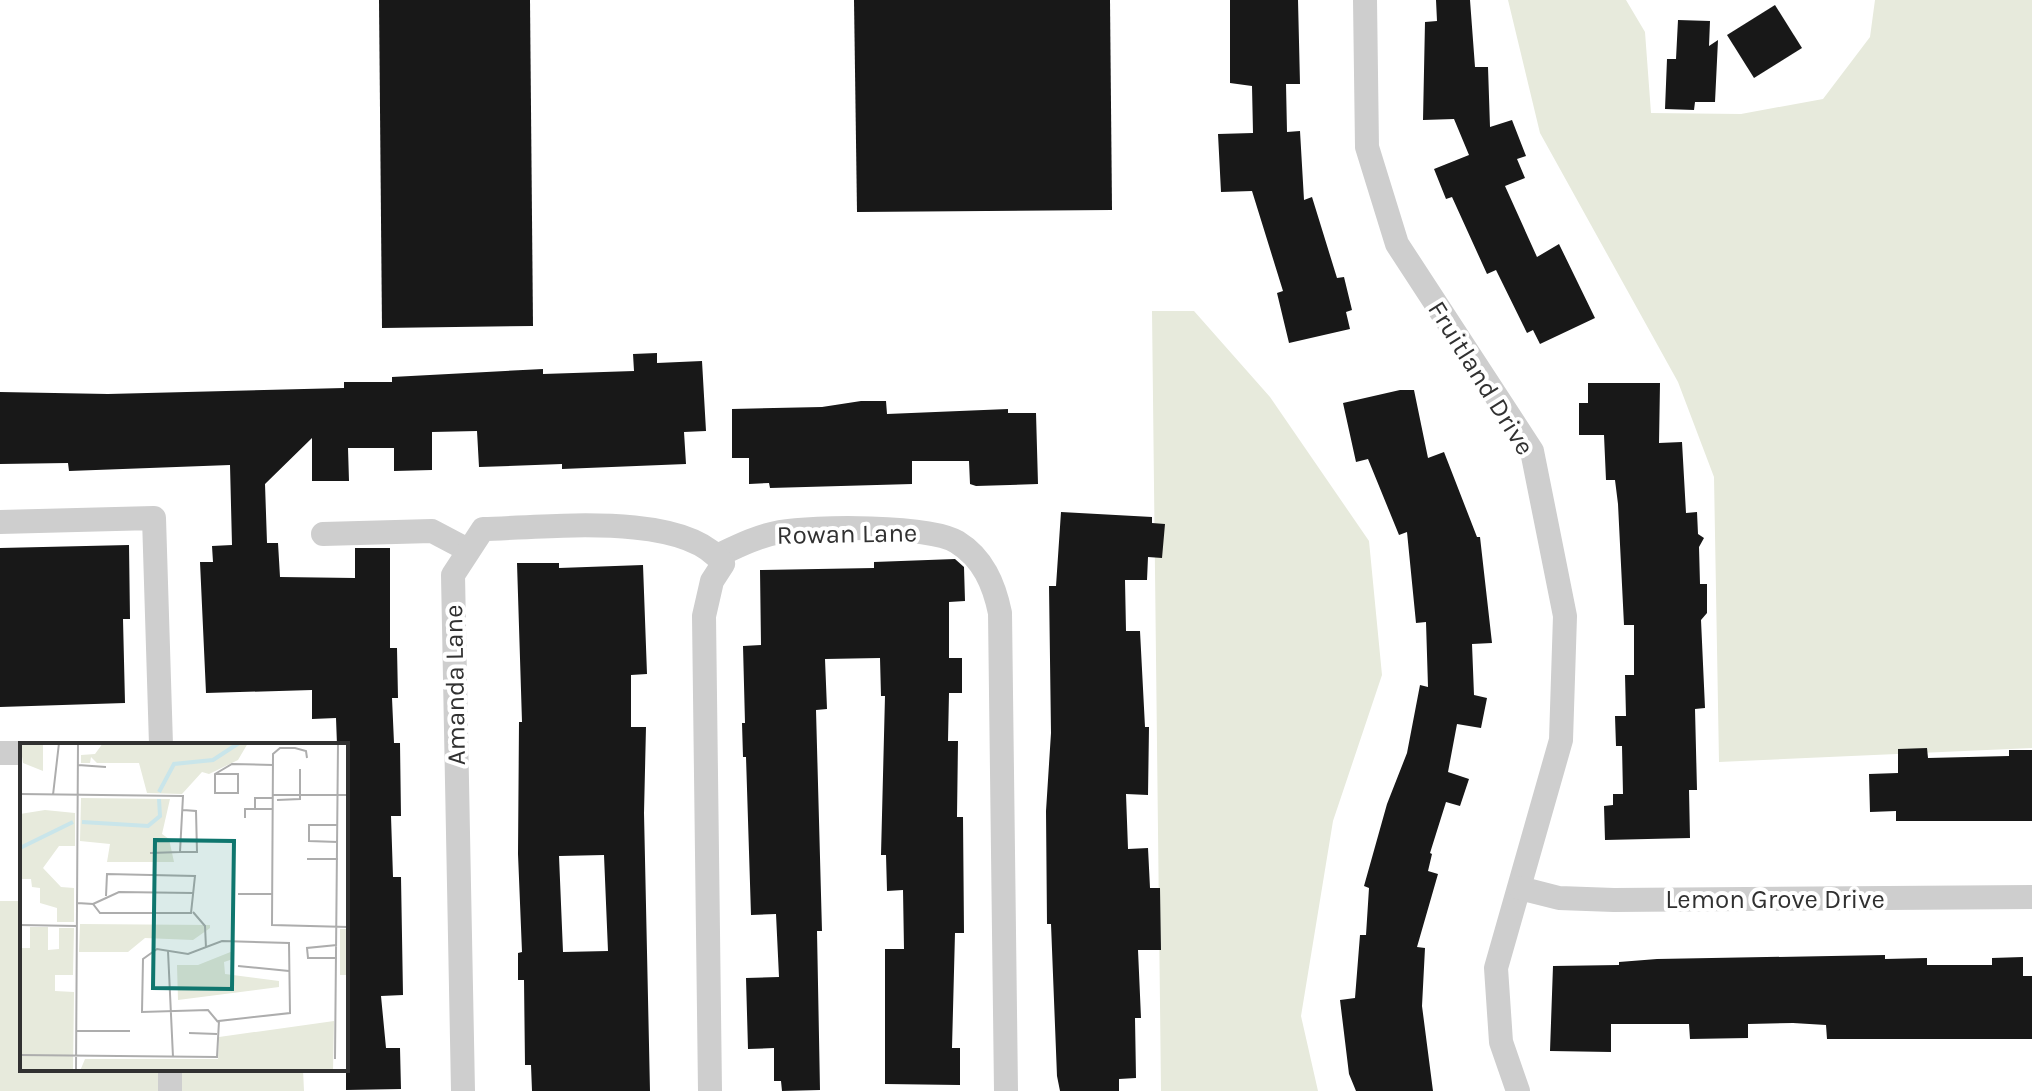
<svg xmlns="http://www.w3.org/2000/svg" width="2032" height="1091" viewBox="0 0 2032 1091" font-family="Karla,sans-serif">
<style>
.green{fill:#e7eadc}
.building{fill:#181818;fill-rule:evenodd}
.lines{fill:none;stroke-linecap:round;stroke-linejoin:round}
.street{stroke:#cecece;stroke-width:24}
.labels{text-anchor:middle;dominant-baseline:central;stroke-width:8;stroke-linejoin:round;paint-order:stroke}
.street-label{font-size:26px;fill:#313131;stroke:#fff}
.inset-river{fill:none;stroke:#c9e5ea;stroke-width:4}
.inset-road{fill:none;stroke:#adadad;stroke-width:2}
.view{fill:#0f766e;fill-opacity:0.15;stroke:#0f766e;stroke-width:4}
.inset-edge{fill:none;stroke:#313131;stroke-width:4}
</style>
<rect width="100%" height="100%" fill="#fff"/>
<!-- green -->
<g class="green">
<path d="M1508 0H1626L1645 32 1651 113 1741 114 1823 99 1870 37 1875 0H2032V748L1719 762 1714 477 1678 382 1540 133Z"/>
<path d="M1152 311H1194L1270 397 1369 541 1382 675 1333 821 1301 1016 1318 1091H1161Z"/>
<path d="M0 901H22V1069H303L304 1091H0Z"/>
</g>
<!-- building -->
<g class="building">
<path d="M379 0H530L533 326 382 328Z"/>
<path d="M854 0H1110L1112 210 857 212Z"/>
<path d="M1230 0H1298L1300 84H1286L1287 132 1300 131 1304 200 1312 197 1337 278 1344 277 1352 310 1346 312 1350 329 1289 343 1277 293 1283 291 1252 191 1221 192 1218 134 1253 133 1252 86 1230 83Z"/>
<path d="M1436 0H1470L1475 67H1488L1490 127 1512 120 1526 156 1517 159 1525 178 1505 186 1537 257 1559 244 1595 318 1540 344 1533 330 1527 333 1496 270 1487 274 1452 197 1446 199 1434 169 1469 155 1454 119 1423 120 1425 22 1437 21Z"/>
<path d="M1775 5 1802 48 1754 78 1727 35Z"/>
<path d="M1678 20 1710 21 1709 46 1718 40 1715 102H1695L1694 110 1665 109 1667 59H1676Z"/>
<path d="M657 353V363L702 361 706 431 684 432 686 464 562 469V464L479 467 477 431 432 432V470L394 471V448H348L349 481H312V438L265 484 267 543H278L280 577 355 578V548H390V648H397L398 698H392L394 743H400L401 816H391L393 877H401L403 995 381 996 386 1048H400L401 1089 346 1090V745H337L336 718 312 719V690L206 693 200 562H213L212 546 232 545 230 465 69 471 68 463 0 464V392L108 394 344 388V382H392V377L543 369V374L634 371 633 354Z"/>
<path d="M1588 383H1660L1659 443 1682 442 1686 513 1697 512 1698 534 1704 538 1699 547 1700 584H1707V613L1701 620 1705 708 1695 709 1697 790H1689L1690 838 1605 840 1604 806 1613 805V794H1623L1622 746H1616L1615 716H1626L1625 675H1634V625H1624L1618 504 1615 480H1606L1604 435H1579V403H1588Z"/>
<path d="M1400 390H1414L1428 458 1444 452 1477 537H1480L1492 643 1472 644 1474 695 1487 698 1481 728 1457 724 1448 772 1469 779 1460 806 1446 802 1430 853 1432 854 1428 871 1438 874 1417 947 1425 948 1422 1006 1433 1091H1356L1349 1074 1340 1000 1355 998 1360 935H1366L1369 888 1364 886 1387 804 1407 753 1420 685 1428 687 1426 622 1416 623 1407 532 1399 535 1368 459 1356 462 1343 403Z"/>
<path d="M861 401H886L887 414 1008 409V413H1036L1038 484 976 486 970 484 969 461H912V484L770 488 769 483 749 484V458H732V409L822 407Z"/>
<path d="M1061 512 1152 517V523L1165 524 1162 558 1148 557 1147 580H1125L1126 631H1140L1145 727H1149L1148 795 1126 794 1128 849 1148 848 1150 888H1160L1161 950H1138L1141 1018H1135L1136 1078 1119 1079V1091H1060L1057 1076 1051 924H1047L1046 811 1051 733 1049 586H1056Z"/>
<path d="M129 545 130 619H123L125 703 0 707V548Z"/>
<path d="M955 559 964 567 965 601 949 602V658H962V693H949L948 741H958L957 817H963L964 933H955L952 1048H960V1085L885 1084V949H904L903 890 887 891 886 855H881L885 696H881L880 658 825 659 827 709 816 710 822 931H817L820 1090 782 1091 781 1081H774V1048L748 1049 746 978 779 977 776 914 751 915 746 757H743L742 723H745L743 646 761 645 760 570 874 568V562Z"/>
<path d="M517 563H559V568L643 565 647 674 631 675V727H646L644 813 650 1091H532L531 1065H525L524 980H518V953L522 952 518 854 519 722H522ZM604 855 608 951 563 952 559 856Z"/>
<path d="M1927 748 1928 758 2009 756V750H2032V821H1896V811L1870 812 1869 774 1898 773V749Z"/>
<path d="M1885 955V959L1927 958V965H1992V958L2023 957V976H2032V1039H1827L1826 1025 1793 1023 1748 1024V1038L1690 1039 1689 1024H1611V1052L1550 1051 1553 966 1619 965V962L1657 959Z"/>
</g>
<g class="lines">
<!-- street -->
<g class="street">
<path d="M1365 0 1367 147 1397 244 1532 451 1565 616 1561 740 1496 968 1501 1042 1518 1091"/>
<path d="M0 522 154 518 161 745"/>
<path d="M323 534 432 531 468 550"/>
<path d="M717 556C738 546 758 536 780 532 813 526 930 525 957 542 983 558 994 584 1000 613L1006 1091"/>
<path d="M0 753H22"/>
<path d="M1520 888 1559 898 1614 900 2032 897"/>
<path d="M170 1069V1091"/>
<path d="M463 1091 453 575 483 529C543 528 686 510 723 564L712 581 704 616 710 1091"/>
</g>
</g>
<g class="labels">
<!-- street labels -->
<g class="street-label">
<text transform="translate(1481 378) rotate(58)">Fruitland Drive</text>
<text transform="translate(847 534) rotate(-1)">Rowan Lane</text>
<text transform="translate(455 685) rotate(-91)">Amanda Lane</text>
<text x="1775" y="899">Lemon Grove Drive</text>
</g>
</g>
<!-- overview -->
<g transform="translate(20 743)">
<rect width="328" height="328" fill="#fff"/>
<path d="M0 0H23V28L3 20ZM83 0H228L218 17 189 31 182 29 162 51 127 50 119 20H77L71 14 70 20H61V12L75 11ZM61 55 150 56 142 91 149 96 154 119H87L90 101 60 98ZM25 67 55 70V103H39L23 125 41 144 54 145V179H37V165L20 160V145L12 144 11 136H0V71ZM60 181 190 182V185L173 197 125 195 108 209H59ZM10 184H28V207L39 206V185H54L53 232H35V248L54 249 53 328H0V205H10ZM320 186H328V232H320ZM213 208V216L204 219 205 231 259 238V244L158 257 157 222H178ZM314 278 313 328H60L65 316H198L199 294Z" fill="#e7eadc"/>
<path class="inset-river" d="M139 49 154 21 193 17 219 0M62 79 128 83 140 73 139 56M0 105 53 79"/>
<path class="inset-road" d="M287 15 286 8 275 5H260L253 11 252 182 328 184M58 22 86 24M195 31H218V50H195V31L212 21 253 22M0 51 163 53 160 109H177L176 68 163 67M33 52 39 0M252 52H328M257 57 280 56V26M235 66V55H252M225 75V66H252M318 82H289V98L318 99M130 110 160 109M287 116H318M218 151H252M57 160 73 161 80 170H171L175 133 87 131 86 153M73 161 99 149 173 150M173 169 185 183 186 205M0 182 57 183M148 208 153 314M317 215H288L287 205 317 202M218 223 269 228M56 288H110M169 290 197 291M0 312 197 314 199 278 270 270 269 200 202 198 168 211 137 206 123 216 122 269 188 267 198 279M315 316 318 0M56 328 58 0"/>
<path class="view" d="M135 97 214 98 212 246 133 245Z"/>
<rect width="328" height="328" class="inset-edge"/>
</g>
</svg>
